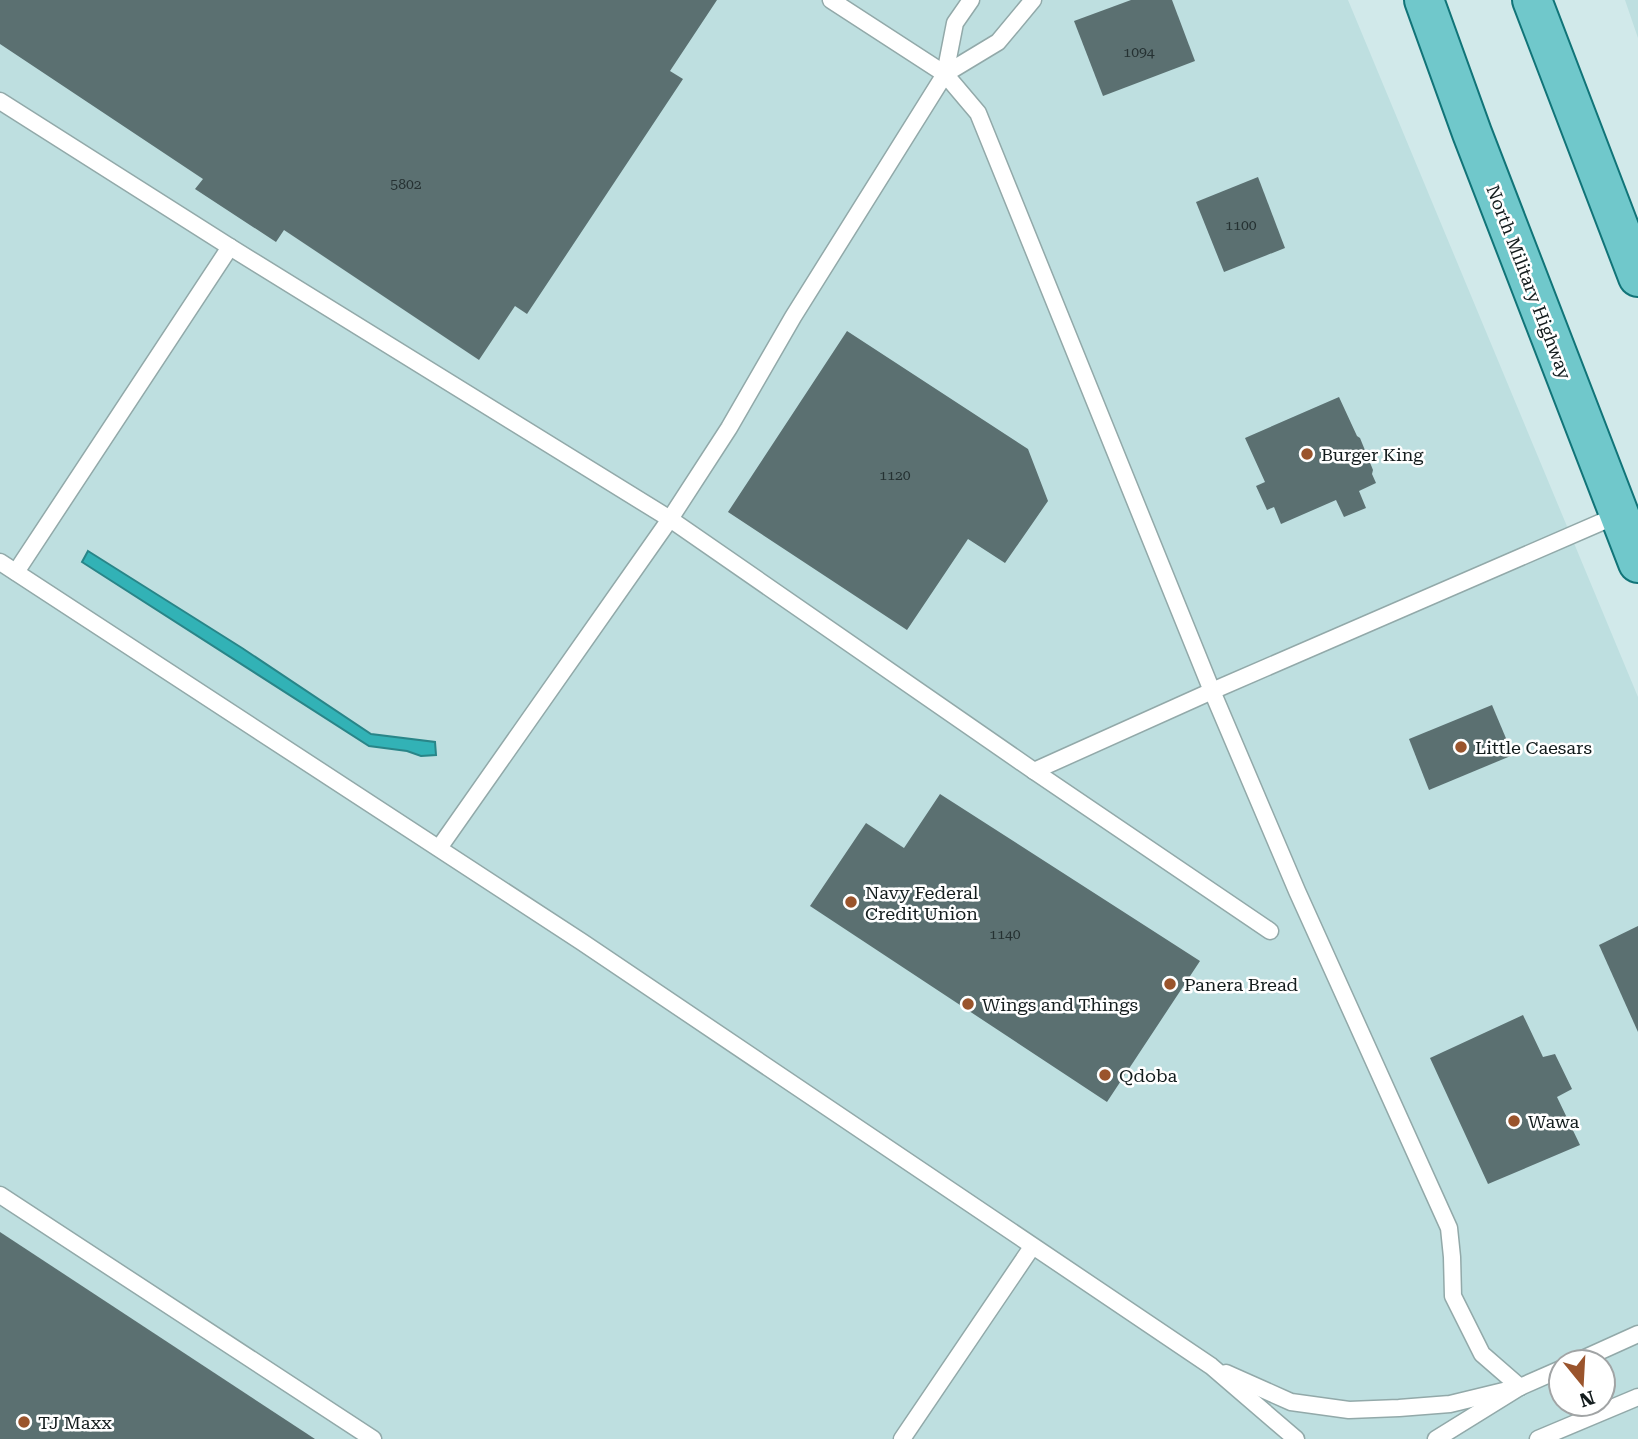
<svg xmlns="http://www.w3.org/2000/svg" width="1638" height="1439" viewBox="0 0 1638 1439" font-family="'Roboto Serif',serif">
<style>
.built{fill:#bedfe0;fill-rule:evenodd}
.water{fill:#32b2b6;stroke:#298588;stroke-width:2}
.building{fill:#5b7071}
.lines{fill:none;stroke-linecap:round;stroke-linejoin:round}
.service-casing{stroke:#92a9a9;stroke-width:19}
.primary-casing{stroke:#117478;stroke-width:42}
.service{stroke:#fff;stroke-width:16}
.primary{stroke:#70c8cb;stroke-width:38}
.poi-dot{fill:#9a542c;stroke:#fff;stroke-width:2.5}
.labels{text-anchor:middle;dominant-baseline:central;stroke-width:5;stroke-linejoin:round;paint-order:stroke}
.number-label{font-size:14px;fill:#253132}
.street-label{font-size:18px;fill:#131c1d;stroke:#fff}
.poi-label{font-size:18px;fill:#131c1d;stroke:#fff;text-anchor:start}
</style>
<rect width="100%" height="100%" fill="#d1e9ea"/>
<!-- built -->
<g class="built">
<path d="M0 0H1348L1638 697V1439H0ZM1561 1362H1603V1404H1561Z"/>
<path d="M1625 0H1638V38Z"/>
</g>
<!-- water -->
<path class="water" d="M88 551 242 648 371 734 435 742 436 755 421 756 407 751 369 746 82 562Z"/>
<!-- building -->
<g class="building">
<path d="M0 0H717L670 71 683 79 527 314 515 306 479 360 284 230 276 242 195 189 203 179 0 44Z"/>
<path d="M1131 0H1172L1195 61 1103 96 1074 21Z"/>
<path d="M1258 177 1285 248 1224 272 1196 202Z"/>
<path d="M847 331 1028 449 1048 501 1005 563 968 539 907 630 728 512Z"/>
<path d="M1339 397 1357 436 1360 438 1373 470 1372 474 1376 483 1359 491 1366 508 1344 517 1336 500 1281 524 1274 507 1267 510 1256 486 1265 482 1245 438Z"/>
<path d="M1492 705 1513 755 1429 790 1409 739Z"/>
<path d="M940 794 1200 961 1107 1102 810 906 866 823 904 848Z"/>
<path d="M1638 926V1032L1599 945Z"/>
<path d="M1523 1015 1543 1057 1555 1054 1572 1089 1557 1097 1580 1145 1488 1184 1430 1058Z"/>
<path d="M0 1232 315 1439H0Z"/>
</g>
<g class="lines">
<!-- service casing -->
<g class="service-casing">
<g id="service">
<path d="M831 0 945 74 978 113 1212 691 1297 891 1449 1228 1452 1257 1453 1296 1482 1354 1520 1387"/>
<path d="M945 74 998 42 1033 0"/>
<path d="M0 101 230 247 670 519 1034 771 1270 931"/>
<path d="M0 562 582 942 1211 1366 1296 1439"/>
<path d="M16 572 230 247"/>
<path d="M1034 771 1212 691 1618 515"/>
<path d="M439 848 670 519 729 428 793 317 945 74 955 23 971 0"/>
<path d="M0 1195 373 1439"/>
<path d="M1576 1362 1638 1334"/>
<path d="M1226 1373 1291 1402 1349 1410 1399 1408 1450 1404 1520 1387"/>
<path d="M902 1439 1032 1247"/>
<path d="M1436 1439 1520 1387 1561 1369"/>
<path d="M1538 1439 1638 1397"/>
</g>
</g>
<!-- primary casing -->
<g class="primary-casing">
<g id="primary">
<path d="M1424 0 1472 133 1638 563"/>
<path d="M1532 0 1638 277"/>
</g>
</g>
<!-- service -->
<use href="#service" class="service"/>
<!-- primary -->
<use href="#primary" class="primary"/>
</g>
<!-- markers -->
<g class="poi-dot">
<circle cx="1307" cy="454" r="7"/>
<circle cx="1461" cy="747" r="7"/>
<circle cx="851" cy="902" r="7"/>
<circle cx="1170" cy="984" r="7"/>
<circle cx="968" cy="1004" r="7"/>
<circle cx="1105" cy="1075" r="7"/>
<circle cx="1514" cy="1121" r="7"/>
<circle cx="24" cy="1422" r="7"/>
</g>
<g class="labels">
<!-- number labels -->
<g class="number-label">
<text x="1139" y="52">1094</text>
<text x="406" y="184">5802</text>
<text x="1241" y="225">1100</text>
<text x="895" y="475">1120</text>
<text x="1005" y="934">1140</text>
</g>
<!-- street labels -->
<g class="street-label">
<text transform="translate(1529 282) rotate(69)">North Military Highway</text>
</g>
<!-- poi labels -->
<g class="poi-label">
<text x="1321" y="454">Burger King</text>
<text x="1475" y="747">Little Caesars</text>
<text x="865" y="892">Navy Federal<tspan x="865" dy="21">Credit Union</tspan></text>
<text x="1184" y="984">Panera Bread</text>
<text x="982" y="1004">Wings and Things</text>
<text x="1119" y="1075">Qdoba</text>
<text x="1528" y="1121">Wawa</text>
<text x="38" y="1422">TJ Maxx</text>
</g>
</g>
<!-- north arrow -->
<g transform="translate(1582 1383) rotate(162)"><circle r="33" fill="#ffffff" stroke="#a1a4a5" stroke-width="2"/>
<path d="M0-5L12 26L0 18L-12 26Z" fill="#9a542c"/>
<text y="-10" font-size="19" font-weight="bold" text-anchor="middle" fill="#131c1d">N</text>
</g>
</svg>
